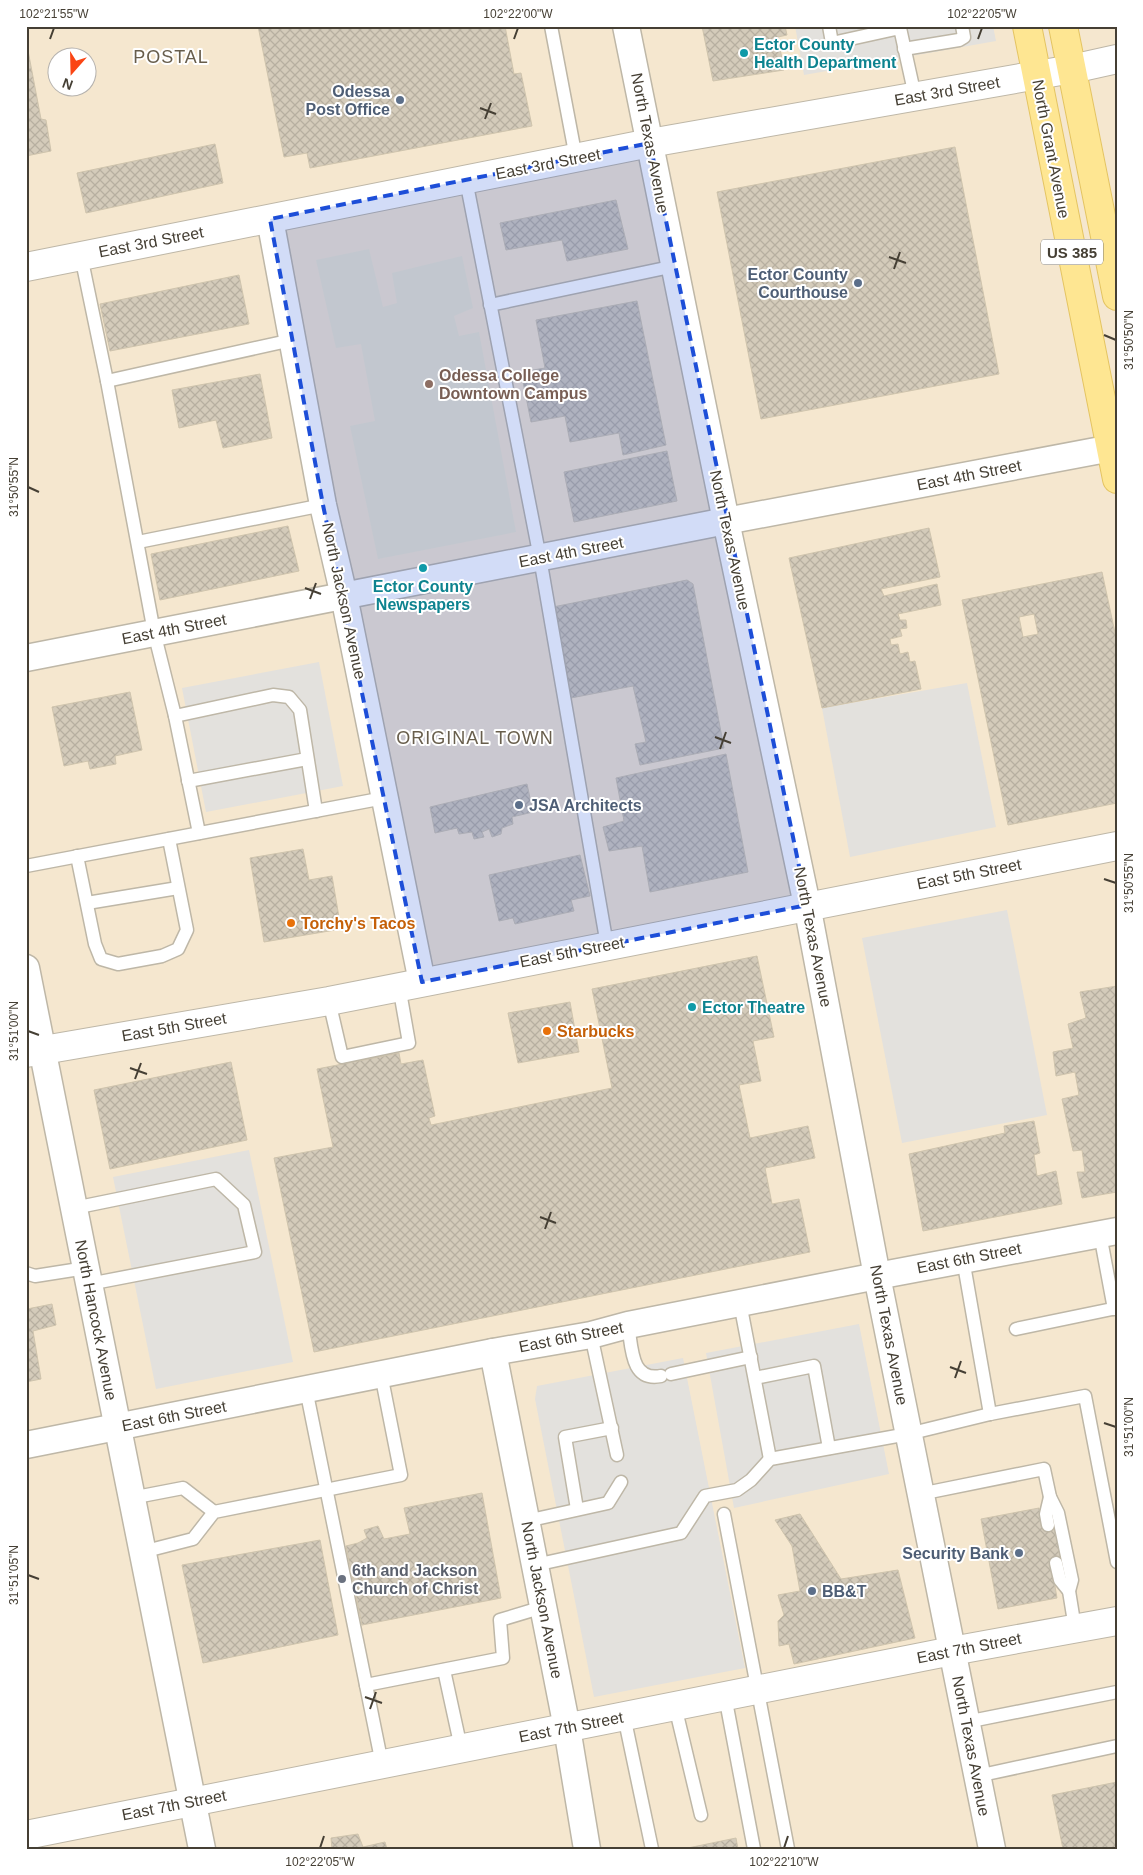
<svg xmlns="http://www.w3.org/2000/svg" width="1143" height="1875" viewBox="0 0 1143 1875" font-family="Arial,sans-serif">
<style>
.commercial{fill:#f5e7cf;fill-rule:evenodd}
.education{fill:#ece5ce}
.parking{fill:#e3e1dd}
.building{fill:url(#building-cross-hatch);stroke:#cfc4ad;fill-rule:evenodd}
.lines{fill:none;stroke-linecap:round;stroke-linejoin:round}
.service-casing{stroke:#beb7a7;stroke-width:15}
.minor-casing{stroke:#beb7a7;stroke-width:29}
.tertiary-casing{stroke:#beb7a7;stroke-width:30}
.primary-casing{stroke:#e4c462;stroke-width:30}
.service{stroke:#fff;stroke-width:12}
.minor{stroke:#fff;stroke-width:26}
.tertiary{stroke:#fff;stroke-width:28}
.primary{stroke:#fee692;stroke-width:28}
.marked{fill:#1d4ed8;fill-opacity:0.2;stroke:#1d4ed8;stroke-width:4;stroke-dasharray:10 6;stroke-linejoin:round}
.ticks{fill:none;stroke:#453f34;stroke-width:2}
.culture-dot{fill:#0f9aa8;stroke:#fff;stroke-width:2}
.service-dot{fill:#5c6f8a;stroke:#fff;stroke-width:2}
.education-dot{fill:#8d6e63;stroke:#fff;stroke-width:2}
.food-dot{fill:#e8710a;stroke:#fff;stroke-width:2}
.worship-dot{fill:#6b7280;stroke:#fff;stroke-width:2}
.labels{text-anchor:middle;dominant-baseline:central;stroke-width:4;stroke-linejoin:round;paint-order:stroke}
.shield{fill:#fff;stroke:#7d7971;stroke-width:1}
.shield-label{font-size:15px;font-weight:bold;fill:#453f34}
.culture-label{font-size:16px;font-weight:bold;fill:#0d838f;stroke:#fff;text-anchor:start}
.service-label{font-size:16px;font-weight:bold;fill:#4e5e75;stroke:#fff;text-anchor:end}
.street-label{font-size:16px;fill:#453f34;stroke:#fff}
.education-label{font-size:16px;font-weight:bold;fill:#785e54;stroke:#fff;text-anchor:start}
.food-label{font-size:16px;font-weight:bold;fill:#c56008;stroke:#fff;text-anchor:start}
.worship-label{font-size:16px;font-weight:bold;fill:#5b616d;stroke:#fff;text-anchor:start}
.neighbourhood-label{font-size:18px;letter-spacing:1px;fill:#685e4c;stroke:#fff}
.neatline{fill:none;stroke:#453f34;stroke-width:2}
.ticks-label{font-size:12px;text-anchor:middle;fill:#453f34}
</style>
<defs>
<pattern id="building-cross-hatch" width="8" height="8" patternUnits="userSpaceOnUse" patternTransform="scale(1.25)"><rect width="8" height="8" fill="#d4cbba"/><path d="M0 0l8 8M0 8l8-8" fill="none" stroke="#b7afa0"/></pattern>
</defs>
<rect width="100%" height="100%" fill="#f2efe5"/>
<!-- commercial -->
<path class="commercial" d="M26 26H1117V1849H26ZM58 58H88V88H58Z"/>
<!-- education -->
<path class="education" d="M369 249 383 307 397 303 392 273 462 256 473 308 454 316 459 336 479 332 516 532 378 559 350 426 375 421 361 344 336 348 316 260Z"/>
<!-- parking -->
<g class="parking">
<path d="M795 26H993L996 41 804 75Z"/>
<path d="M319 662 343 786 206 812 182 688Z"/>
<path d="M967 683 996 827 850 857 822 708Z"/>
<path d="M1007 910 1047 1115 902 1143 862 938Z"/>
<path d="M249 1150 293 1362 156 1389 113 1177Z"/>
<path d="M859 1324 889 1474 734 1508 706 1353Z"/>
<path d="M683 1358 745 1668 594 1697 535 1399 537 1386Z"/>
</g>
<!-- building -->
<g class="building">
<path d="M258 26H505L514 74 521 73 532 126 310 168 307 153 284 157Z"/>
<path d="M702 26H785L787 35 778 37 784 70 713 81Z"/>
<path d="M26 40 41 119 46 120 51 151 26 156Z"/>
<path d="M215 144 223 183 86 213 77 173Z"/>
<path d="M955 147 999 374 761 419 717 192Z"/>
<path d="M616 200 628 249 567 261 562 240 506 250 500 223Z"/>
<path d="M239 275 249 324 110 351 100 304Z"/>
<path d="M637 301 666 445 623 455 619 433 570 442 565 416 531 422 521 372 545 368 536 320Z"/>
<path d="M260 374 272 438 223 448 216 420 179 428 172 390Z"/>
<path d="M667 451 677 501 574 522 564 472Z"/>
<path d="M288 526 299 571 160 600 151 554Z"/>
<path d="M929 528 940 577 881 589 884 596 937 584 941 605 898 614 900 620H906L907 628 900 629 902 636 890 639 891 645 898 644 900 654 908 652 910 662 915 661 921 689 822 708 789 558Z"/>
<path d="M1102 572 1117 642V803L1008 825 962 600ZM1034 614 1038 634 1023 637 1019 617Z"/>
<path d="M687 580 693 584 724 748 640 765 635 744 646 742 633 686 571 698 553 607Z"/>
<path d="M130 692 142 750 115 756 116 764 90 769 88 761 64 766 52 707Z"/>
<path d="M726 754 748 872 650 892 642 846 609 851 603 827 624 821 616 778Z"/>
<path d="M527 784 533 812 512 817 513 824 502 828 501 834 492 837 489 829 482 832 484 837 474 839 472 832 459 834 457 828 435 833 430 807Z"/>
<path d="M303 849 309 880 332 876 341 929 264 942 250 858Z"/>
<path d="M580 855 590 896 571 900 574 911 515 924 513 918 499 921 489 875Z"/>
<path d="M757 956 774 1037 753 1041 761 1081 739 1085 750 1138 808 1126 815 1158 765 1168 772 1204 799 1199 810 1252 314 1352 274 1158 333 1147 317 1069 399 1053 401 1064 423 1060 435 1116 429 1118 431 1125 612 1088 592 989Z"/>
<path d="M1117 986V1192L1082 1198 1077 1172H1085L1082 1150 1073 1151 1062 1099 1079 1095 1075 1072 1056 1076 1053 1052 1073 1048 1068 1024 1086 1018 1080 992Z"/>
<path d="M570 1002 579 1052 518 1063 508 1013Z"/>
<path d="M231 1062 247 1140 110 1169 94 1090Z"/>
<path d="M1034 1121 1040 1153 1034 1155 1037 1176 1056 1171 1062 1204 923 1231 909 1154 1005 1133 1004 1126Z"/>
<path d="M52 1304 56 1325 33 1331 41 1379 26 1382 27 1309Z"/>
<path d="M482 1493 501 1598 362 1625 346 1546 358 1543 367 1538 364 1530 378 1526 384 1539 410 1534 404 1508Z"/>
<path d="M1039 1508 1043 1526 1054 1524 1061 1561 1051 1563 1057 1598 998 1609 981 1519Z"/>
<path d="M800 1514 841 1579 898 1570 915 1638 794 1664 789 1644 779 1646 778 1621 784 1615 778 1595 800 1591 792 1546 775 1520Z"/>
<path d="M320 1540 338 1635 203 1663 182 1565Z"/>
<path d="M1117 1782V1849H1063L1052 1795Z"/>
<path d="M358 1834 363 1847 385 1842 387 1849H332L331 1838Z"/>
<path d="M736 1838 738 1849H683Z"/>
</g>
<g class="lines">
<!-- service casing -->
<g class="service-casing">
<g id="service">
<path d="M551 26 576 158"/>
<path d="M829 26 832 43 900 28 915 96"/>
<path d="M904 49 959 40 964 37 962 26"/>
<path d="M466 180 540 558 607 945"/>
<path d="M81 256 107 381 154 632 175 716 199 833"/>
<path d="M490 305 675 266"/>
<path d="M107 381 292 340"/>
<path d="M138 542 323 505"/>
<path d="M175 716 273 695 289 697 300 710 316 811"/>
<path d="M188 781 307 759"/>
<path d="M77 856 95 944 101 959 118 964 162 956 178 949 187 930 169 839"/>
<path d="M26 866 384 798"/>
<path d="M87 903 178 888"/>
<path d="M329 1001 342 1057 409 1043 399 986"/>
<path d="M74 1208 216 1179 244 1205 255 1252 89 1284"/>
<path d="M1100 1234 1114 1309"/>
<path d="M963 1259 990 1414"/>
<path d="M26 1273 35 1276 86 1268"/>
<path d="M740 1303 770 1459"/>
<path d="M628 1325C632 1346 630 1382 661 1376"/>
<path d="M1016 1329 1117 1308"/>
<path d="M591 1335 617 1455"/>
<path d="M671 1374 751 1357"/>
<path d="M755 1378 814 1366 829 1448"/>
<path d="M306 1389 366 1685 503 1658 500 1620 543 1607"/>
<path d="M920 1494 1044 1469 1050 1497 1058 1513 1072 1580 1069 1591 1075 1628"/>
<path d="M131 1498 183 1488 214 1512"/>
<path d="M577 1509 565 1437 612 1428"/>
<path d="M724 1514 788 1849"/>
<path d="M526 1521 608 1503 621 1482"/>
<path d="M1048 1525 1046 1514 1050 1497"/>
<path d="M142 1552 193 1539 214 1512 401 1475 381 1374"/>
<path d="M1056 1563 1060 1580 1069 1591"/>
<path d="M535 1565 681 1533 705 1496 737 1490 751 1480 770 1459 908 1434 990 1414 1085 1396 1117 1562"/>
<path d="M444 1670 461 1748"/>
<path d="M366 1685 382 1764"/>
<path d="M725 1696 754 1849"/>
<path d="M675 1706 701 1815"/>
<path d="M624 1716 652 1849"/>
<path d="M966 1722 1117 1692"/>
<path d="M977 1776 1117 1746"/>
</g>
</g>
<!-- minor casing -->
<g class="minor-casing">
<g id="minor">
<path d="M626 26 726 521 807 905 877 1276 992 1849"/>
<path d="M270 219 323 505 344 596 422 982"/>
<path d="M26 658 726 521 1117 447"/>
<path d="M26 968 202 1849"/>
<path d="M493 1352 567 1728 587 1849"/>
<path d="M26 1445 493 1352 591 1335 628 1325 877 1276 1117 1231"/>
</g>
</g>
<!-- tertiary casing -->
<g class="tertiary-casing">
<g id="tertiary">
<path d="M26 267 650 143 1072 69 1117 59"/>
<path d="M26 1053 329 1001 1117 846"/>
<path d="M26 1835 952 1651 1117 1621"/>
</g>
</g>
<!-- primary casing -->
<g class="primary-casing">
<g id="primary">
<path d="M1027 26 1117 479"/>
<path d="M1063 26 1117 296"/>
</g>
</g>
<!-- service -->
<use href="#service" class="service"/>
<!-- minor -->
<use href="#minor" class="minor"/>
<!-- tertiary -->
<use href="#tertiary" class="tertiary"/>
<!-- primary -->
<use href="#primary" class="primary"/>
</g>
<!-- marked area -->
<path class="marked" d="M650 143 807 905 422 982 323 505 270 219Z"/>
<!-- ticks -->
<path class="ticks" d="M50 39 54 28M514 39 518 28M978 39 982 28M480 108 496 114M485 119 491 103M889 257 906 263M894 269 900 252M1104 335 1116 340M28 487 39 492M305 588 321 594M310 599 316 583M715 737 731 743M720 749 726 732M1104 879 1116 883M28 1031 39 1035M130 1068 147 1074M135 1079 141 1063M540 1217 556 1223M545 1229 551 1212M950 1367 966 1373M955 1378 961 1361M1104 1423 1116 1427M28 1575 39 1579M365 1697 382 1703M370 1709 376 1692M320 1848 324 1836M784 1848 788 1836"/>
<!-- markers -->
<g class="culture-dot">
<circle cx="744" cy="53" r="5"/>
<circle cx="423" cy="568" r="5"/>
<circle cx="692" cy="1007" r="5"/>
</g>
<g class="service-dot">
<circle cx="400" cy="100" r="5"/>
<circle cx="858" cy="283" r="5"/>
<circle cx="519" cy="805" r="5"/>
<circle cx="1019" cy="1553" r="5"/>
<circle cx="812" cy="1591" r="5"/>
</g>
<circle class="education-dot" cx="429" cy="384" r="5"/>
<g class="food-dot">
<circle cx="291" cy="923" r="5"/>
<circle cx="547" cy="1031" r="5"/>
</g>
<circle class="worship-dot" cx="342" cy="1579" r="5"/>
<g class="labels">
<!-- shield labels -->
<rect class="shield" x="1041" y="239.5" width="62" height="25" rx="4"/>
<g class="shield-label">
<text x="1072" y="252">US 385</text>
</g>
<!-- culture labels -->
<g class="culture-label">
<text x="754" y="44">Ector County<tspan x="754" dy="18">Health Department</tspan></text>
<text x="423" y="586" text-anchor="middle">Ector County<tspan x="423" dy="18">Newspapers</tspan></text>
<text x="702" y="1007">Ector Theatre</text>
</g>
<!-- service labels -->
<g class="service-label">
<text x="390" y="91">Odessa<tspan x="390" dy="18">Post Office</tspan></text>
<text x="848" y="274">Ector County<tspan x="848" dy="18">Courthouse</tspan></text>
<text x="529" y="805" text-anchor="start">JSA Architects</text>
<text x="1009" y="1553">Security Bank</text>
<text x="822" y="1591" text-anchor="start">BB&amp;T</text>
</g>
<!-- street labels -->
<g class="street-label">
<text transform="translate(947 91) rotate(-10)">East 3rd Street</text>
<text transform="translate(650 143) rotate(79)">North Texas Avenue</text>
<text transform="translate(1051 149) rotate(79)">North Grant Avenue</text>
<text transform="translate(548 164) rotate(-11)">East 3rd Street</text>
<text transform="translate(151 242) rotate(-11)">East 3rd Street</text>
<text transform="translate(969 475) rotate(-11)">East 4th Street</text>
<text transform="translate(730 540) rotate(78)">North Texas Avenue</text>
<text transform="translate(571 552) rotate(-11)">East 4th Street</text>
<text transform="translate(344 601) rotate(78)">North Jackson Avenue</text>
<text transform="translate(174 629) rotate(-11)">East 4th Street</text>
<text transform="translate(969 874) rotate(-11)">East 5th Street</text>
<text transform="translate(813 937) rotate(79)">North Texas Avenue</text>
<text transform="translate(572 952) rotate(-11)">East 5th Street</text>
<text transform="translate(174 1027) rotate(-10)">East 5th Street</text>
<text transform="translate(969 1258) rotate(-11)">East 6th Street</text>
<text transform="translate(96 1320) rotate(79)">North Hancock Avenue</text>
<text transform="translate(889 1335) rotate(79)">North Texas Avenue</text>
<text transform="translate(571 1337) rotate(-11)">East 6th Street</text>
<text transform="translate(174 1416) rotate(-11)">East 6th Street</text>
<text transform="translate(542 1600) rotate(79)">North Jackson Avenue</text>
<text transform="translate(969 1648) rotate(-11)">East 7th Street</text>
<text transform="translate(571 1727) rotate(-11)">East 7th Street</text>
<text transform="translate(971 1746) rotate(79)">North Texas Avenue</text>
<text transform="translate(174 1805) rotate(-11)">East 7th Street</text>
</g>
<!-- education labels -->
<g class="education-label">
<text x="439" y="375">Odessa College<tspan x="439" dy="18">Downtown Campus</tspan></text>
</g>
<!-- food labels -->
<g class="food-label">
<text x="301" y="923">Torchy's Tacos</text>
<text x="557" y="1031">Starbucks</text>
</g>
<!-- worship labels -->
<g class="worship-label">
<text x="352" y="1570">6th and Jackson<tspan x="352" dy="18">Church of Christ</tspan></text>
</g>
<!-- neighbourhood labels -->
<g class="neighbourhood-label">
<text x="171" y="57">POSTAL</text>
<text x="475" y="738">ORIGINAL TOWN</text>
</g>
</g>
<!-- border -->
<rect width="1143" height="1875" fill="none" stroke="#ffffff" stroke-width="55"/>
<!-- north arrow -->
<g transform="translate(72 72) rotate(200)"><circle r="24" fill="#ffffff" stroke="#b5b2ae"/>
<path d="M0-4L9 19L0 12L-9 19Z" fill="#fa4514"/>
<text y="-8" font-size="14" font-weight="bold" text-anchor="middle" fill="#453f34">N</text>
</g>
<rect x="28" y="28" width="1088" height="1820" class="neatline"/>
<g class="ticks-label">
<text x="54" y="18">102°21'55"W</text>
<text x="518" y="18">102°22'00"W</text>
<text x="982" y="18">102°22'05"W</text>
<text transform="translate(1129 340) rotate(-90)" y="4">31°50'50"N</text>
<text transform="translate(14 487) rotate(-90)" y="4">31°50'55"N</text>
<text transform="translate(1129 883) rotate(-90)" y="4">31°50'55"N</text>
<text transform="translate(14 1031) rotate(-90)" y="4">31°51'00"N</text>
<text transform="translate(1129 1427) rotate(-90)" y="4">31°51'00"N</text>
<text transform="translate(14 1575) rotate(-90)" y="4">31°51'05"N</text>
<text x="320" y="1866">102°22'05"W</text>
<text x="784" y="1866">102°22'10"W</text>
</g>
</svg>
